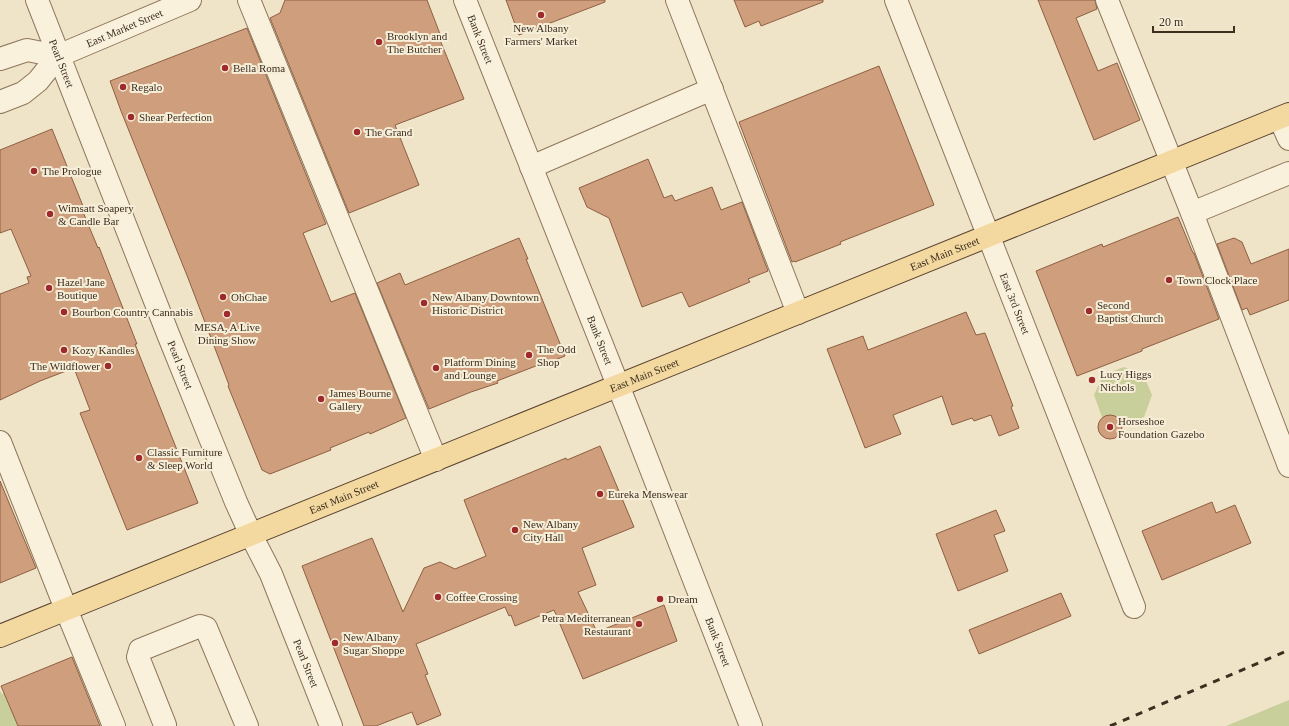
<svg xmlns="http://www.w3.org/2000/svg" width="1289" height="726" viewBox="0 0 1289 726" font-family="'Times New Roman',serif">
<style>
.green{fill:#c9cf9b}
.building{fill:#cf9f7d;stroke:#8d5f41}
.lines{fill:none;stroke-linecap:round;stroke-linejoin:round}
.minor-casing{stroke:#8d765c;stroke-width:24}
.major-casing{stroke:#5b4430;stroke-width:24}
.minor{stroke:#faf1dc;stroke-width:22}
.major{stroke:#f3d9a0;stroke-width:22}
.rail{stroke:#3d2e20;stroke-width:3;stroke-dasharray:7 7;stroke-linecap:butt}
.poi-dot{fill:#9e2a2b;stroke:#f7eed8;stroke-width:1.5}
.labels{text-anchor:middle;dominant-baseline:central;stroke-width:4;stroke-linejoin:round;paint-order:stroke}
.street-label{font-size:11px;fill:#3d2e20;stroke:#f7eed8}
.poi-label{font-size:11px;fill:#3d2e20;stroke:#f7eed8;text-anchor:start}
</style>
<rect width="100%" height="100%" fill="#f0e4c8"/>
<!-- green -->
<g class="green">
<path d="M1124 367 1144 376 1152 395 1144 417 1123 426 1102 417 1094 395 1103 375Z"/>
<path d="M0 691 2 694 4 693 18 726H0Z"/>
<path d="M1289 700V726H1226Z"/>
</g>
<!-- building -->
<g class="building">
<path d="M285 0H427L440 34 438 35 464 99 395 125 419 185 349 213 270 18 280 13Z"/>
<path d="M506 0H605V2L519 35Z"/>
<path d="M734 0H823V2L761 26 759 21 745 27Z"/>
<path d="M1038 0H1095L1097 9 1076 18 1098 71 1117 63 1140 120 1094 140Z"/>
<path d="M247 28 326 224 303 233 331 302 355 293 406 418 370 434 369 432 330 448 331 450 270 474 262 470 228 386 229 385 188 278 121 111 110 81Z"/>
<path d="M879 66 934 205 840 242 841 244 795 262 794 261 792 262 739 122Z"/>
<path d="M52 129 85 211 83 212 98 248 99 247 137 344H135L198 503 127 530 80 413 90 410 74 368 40 381 0 400V294L29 283 27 277 31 276 11 229 0 233V150Z"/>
<path d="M648 159 664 198 672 195 675 201 712 187 721 210 742 202 768 271 748 279 750 282 689 307 682 292 642 307 609 218 587 207 579 188Z"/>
<path d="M1178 217 1193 253H1194L1219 319 1142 349V351L1077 376 1036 271 1102 244 1103 247Z"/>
<path d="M519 238 528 259H526L565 356 542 365 541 364 497 381 498 383 471 392 429 409 377 283 400 273 405 285Z"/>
<path d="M1234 238 1242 242 1251 264 1289 249V300L1250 315 1247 308 1242 310 1217 244Z"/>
<path d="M966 312 976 335 985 333 1013 406 1011 407 1019 428 999 436 991 415 974 421 972 418 952 425 942 396 893 415 901 434 865 448 827 349 863 336 868 350Z"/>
<circle cx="1110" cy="427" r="12"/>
<path d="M600 446 634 527 582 548 596 585 578 592 597 632 664 605 677 641 583 679 554 610 515 626 511 615 509 616 505 607 416 644 428 674 425 675 441 715 417 725 412 712 376 726H364L302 566 372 538 403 612 424 568 440 562 455 569 486 556 464 500 566 458 567 460Z"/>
<path d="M0 481 36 568 0 583Z"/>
<path d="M1212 502 1216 513 1235 505 1251 543 1162 580 1142 531Z"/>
<path d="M996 510 1005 531 994 535 1008 571 958 591 936 534Z"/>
<path d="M1061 593 1071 616 979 654 969 630Z"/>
<path d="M72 657 100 726H18L1 686Z"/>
</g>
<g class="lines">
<!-- minor casing -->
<g class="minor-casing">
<g id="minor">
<path id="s1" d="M37 0 168 334 236 502 251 535 271 574 331 726"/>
<path d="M249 0 436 460"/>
<path id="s2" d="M465 0 633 423 751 726"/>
<path d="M677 0 798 313"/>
<path id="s3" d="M896 0 1134 607"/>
<path d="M1107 0 1192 213 1289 466"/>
<path d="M0 59 27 50 58 56"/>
<path id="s4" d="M0 102 23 93 38 81 58 56 190 0"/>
<path d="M1280 119 1289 139"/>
<path d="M531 167 712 89"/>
<path d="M1192 213 1289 173"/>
<path d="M0 442 66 609 114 726"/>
<path d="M165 725 138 657 140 650 200 626 206 628 247 726"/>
</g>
</g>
<!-- major casing -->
<g class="major-casing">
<g id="major">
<path id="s5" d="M0 636 1289 114"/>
</g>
</g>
<!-- minor -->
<use href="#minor" class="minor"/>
<!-- major -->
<use href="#major" class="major"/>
<!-- rail -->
<path class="rail" d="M1110 726 1289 650"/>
</g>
<!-- markers -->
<g class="poi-dot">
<circle cx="541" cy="15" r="4"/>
<circle cx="379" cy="42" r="4"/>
<circle cx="225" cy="68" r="4"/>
<circle cx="123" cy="87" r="4"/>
<circle cx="131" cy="117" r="4"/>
<circle cx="357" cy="132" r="4"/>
<circle cx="34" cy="171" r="4"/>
<circle cx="50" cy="214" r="4"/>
<circle cx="1169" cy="280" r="4"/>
<circle cx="49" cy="288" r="4"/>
<circle cx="223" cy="297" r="4"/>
<circle cx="424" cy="303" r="4"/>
<circle cx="1089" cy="311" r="4"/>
<circle cx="64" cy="312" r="4"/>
<circle cx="227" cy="314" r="4"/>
<circle cx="64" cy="350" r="4"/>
<circle cx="529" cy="355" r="4"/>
<circle cx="108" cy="366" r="4"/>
<circle cx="436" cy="368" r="4"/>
<circle cx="1092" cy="380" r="4"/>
<circle cx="321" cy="399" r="4"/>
<circle cx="1110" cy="427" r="4"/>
<circle cx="139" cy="458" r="4"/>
<circle cx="600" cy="494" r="4"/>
<circle cx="515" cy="530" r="4"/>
<circle cx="438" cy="597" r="4"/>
<circle cx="660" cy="599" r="4"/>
<circle cx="639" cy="624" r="4"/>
<circle cx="335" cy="643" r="4"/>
</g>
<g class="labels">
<!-- street labels -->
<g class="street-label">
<text stroke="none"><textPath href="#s4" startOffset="148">East Market Street</textPath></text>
<text stroke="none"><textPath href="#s2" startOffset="42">Bank Street</textPath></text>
<text stroke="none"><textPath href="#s1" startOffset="68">Pearl Street</textPath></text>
<text stroke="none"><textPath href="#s5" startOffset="1019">East Main Street</textPath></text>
<text stroke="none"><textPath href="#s3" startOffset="326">East 3rd Street</textPath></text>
<text stroke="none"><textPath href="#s2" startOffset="366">Bank Street</textPath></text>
<text stroke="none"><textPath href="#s1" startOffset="392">Pearl Street</textPath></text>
<text stroke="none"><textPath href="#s5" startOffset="695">East Main Street</textPath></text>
<text stroke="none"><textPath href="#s5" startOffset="371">East Main Street</textPath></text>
<text stroke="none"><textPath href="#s2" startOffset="690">Bank Street</textPath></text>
<text stroke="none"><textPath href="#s1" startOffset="716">Pearl Street</textPath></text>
</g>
<!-- poi labels -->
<g class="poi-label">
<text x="541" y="28" text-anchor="middle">New Albany<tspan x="541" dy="13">Farmers' Market</tspan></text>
<text x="387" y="36">Brooklyn and<tspan x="387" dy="13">The Butcher</tspan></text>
<text x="233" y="68">Bella Roma</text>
<text x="131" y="87">Regalo</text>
<text x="139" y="117">Shear Perfection</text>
<text x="365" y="132">The Grand</text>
<text x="42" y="171">The Prologue</text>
<text x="58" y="208">Wimsatt Soapery<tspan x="58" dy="13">&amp; Candle Bar</tspan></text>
<text x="1177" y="280">Town Clock Place</text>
<text x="57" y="282">Hazel Jane<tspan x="57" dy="13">Boutique</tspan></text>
<text x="231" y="297">OhChae</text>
<text x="432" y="297">New Albany Downtown<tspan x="432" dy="13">Historic District</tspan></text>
<text x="1097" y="305">Second<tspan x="1097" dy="13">Baptist Church</tspan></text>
<text x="72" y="312">Bourbon Country Cannabis</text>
<text x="227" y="327" text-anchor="middle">MESA, A Live<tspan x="227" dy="13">Dining Show</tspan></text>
<text x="537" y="349">The Odd<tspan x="537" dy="13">Shop</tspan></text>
<text x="72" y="350">Kozy Kandles</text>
<text x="444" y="362">Platform Dining<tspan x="444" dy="13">and Lounge</tspan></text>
<text x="100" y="366" text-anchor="end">The Wildflower</text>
<text x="1100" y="374">Lucy Higgs<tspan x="1100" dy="13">Nichols</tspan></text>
<text x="329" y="393">James Bourne<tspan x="329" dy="13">Gallery</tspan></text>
<text x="1118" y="421">Horseshoe<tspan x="1118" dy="13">Foundation Gazebo</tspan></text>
<text x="147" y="452">Classic Furniture<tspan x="147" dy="13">&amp; Sleep World</tspan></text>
<text x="608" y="494">Eureka Menswear</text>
<text x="523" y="524">New Albany<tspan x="523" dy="13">City Hall</tspan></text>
<text x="446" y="597">Coffee Crossing</text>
<text x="668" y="599">Dream</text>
<text x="631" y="618" text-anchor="end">Petra Mediterranean<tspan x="631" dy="13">Restaurant</tspan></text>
<text x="343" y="637">New Albany<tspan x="343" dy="13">Sugar Shoppe</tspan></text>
</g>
</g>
<!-- scale -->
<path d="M1153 26v6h81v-6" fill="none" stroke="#3d2e20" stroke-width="2"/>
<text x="1159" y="26" font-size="12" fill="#3d2e20" stroke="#f7eed8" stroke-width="3" paint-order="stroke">20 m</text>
</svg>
